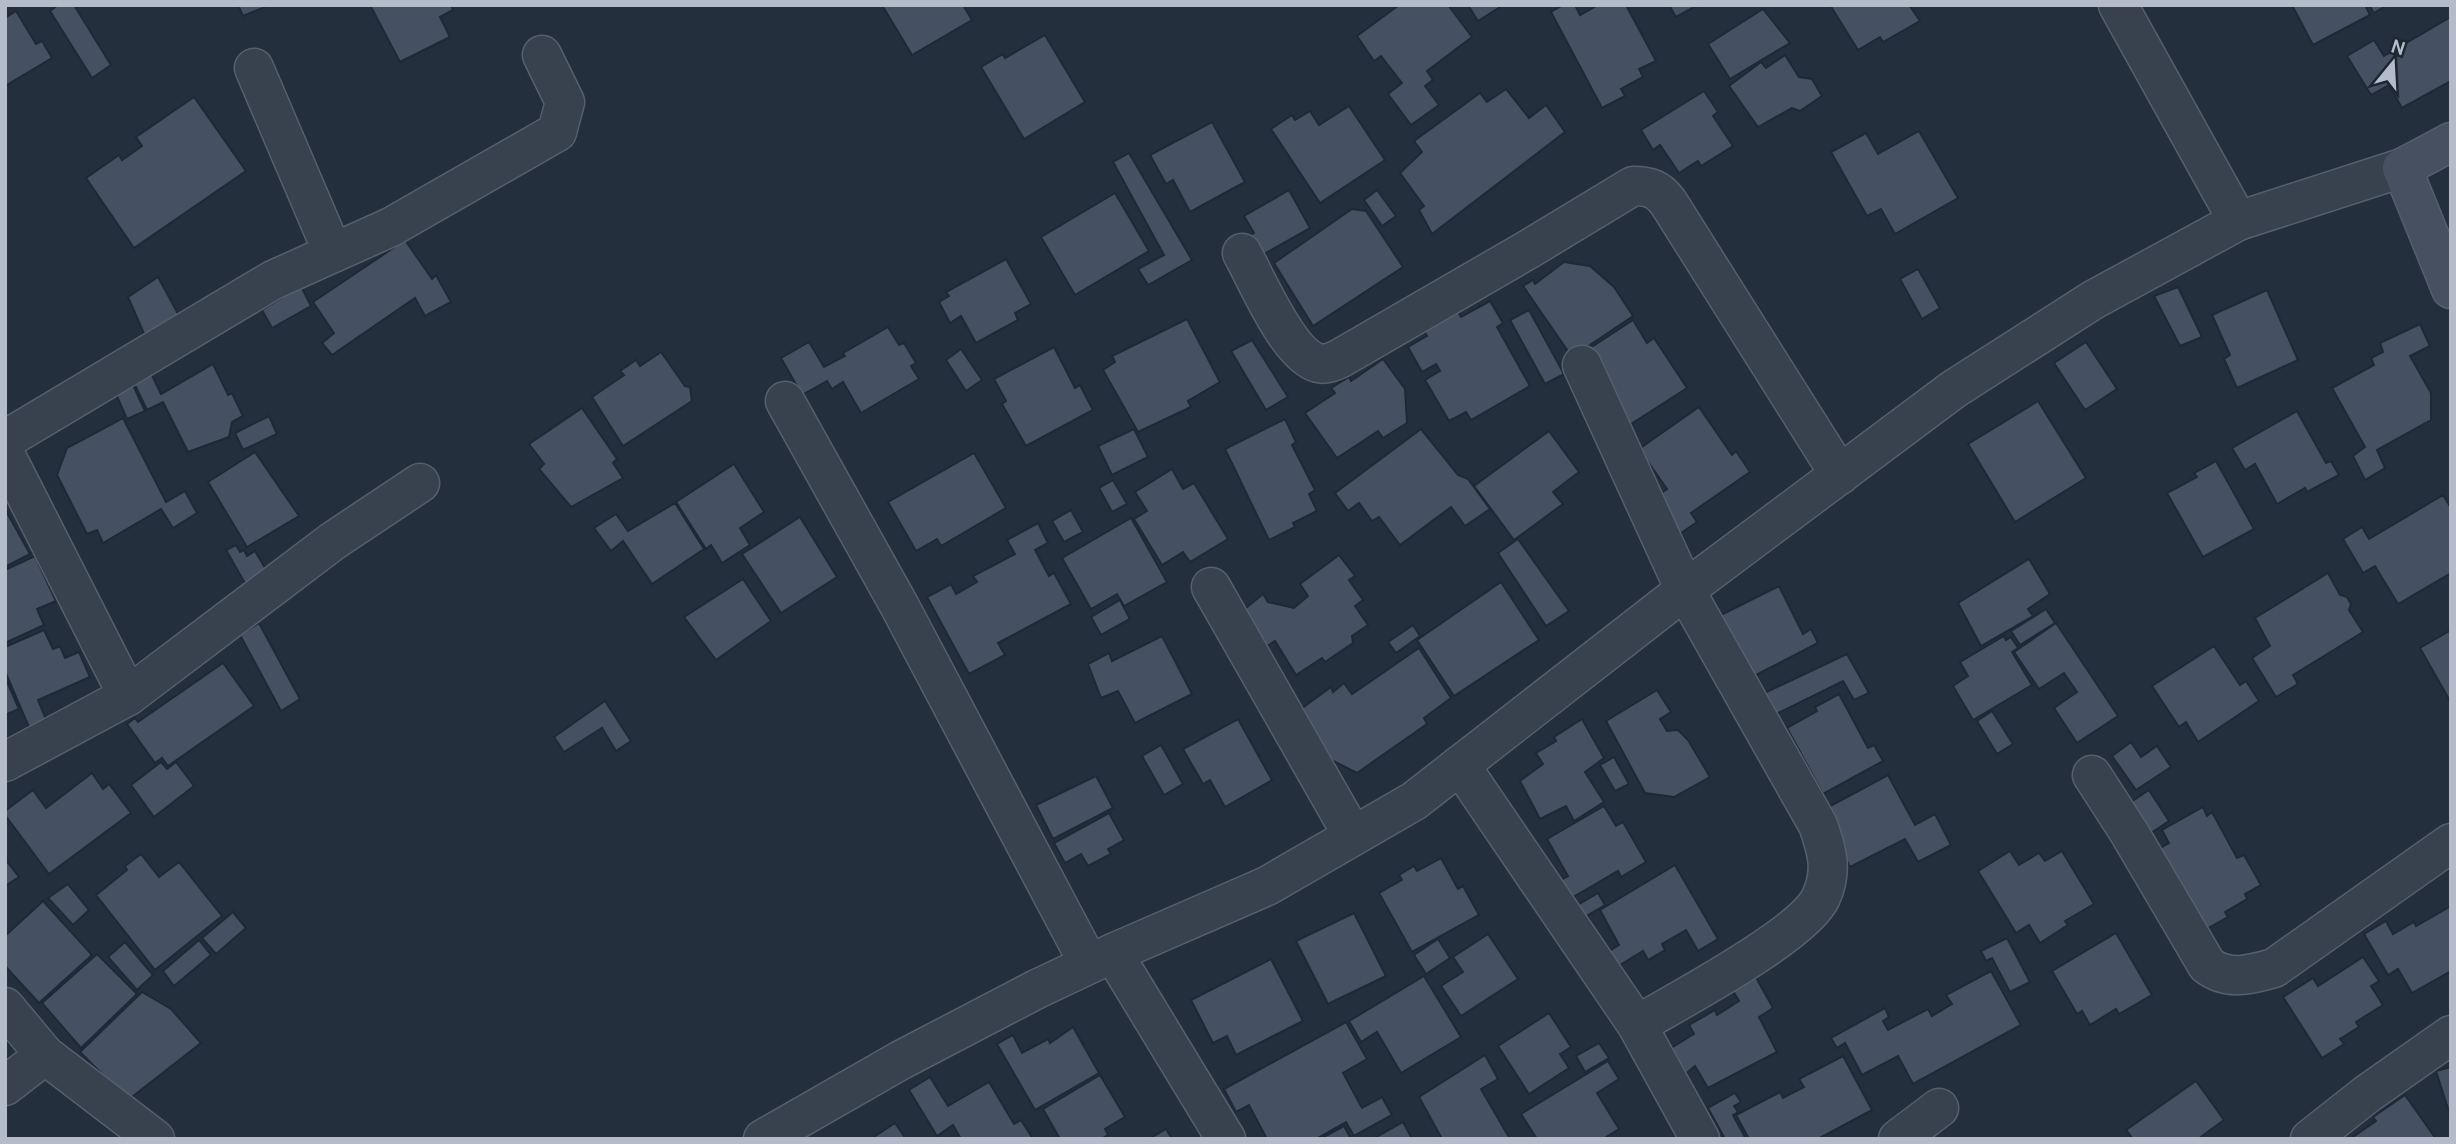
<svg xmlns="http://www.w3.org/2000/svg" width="2456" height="1144" viewBox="0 0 2456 1144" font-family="Cabin,sans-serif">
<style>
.building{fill:#455162;stroke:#1f2835;stroke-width:2}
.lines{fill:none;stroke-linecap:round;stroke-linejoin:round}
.minor-casing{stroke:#565f6c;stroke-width:41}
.secondary-casing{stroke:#565f6c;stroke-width:41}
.minor{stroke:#38414e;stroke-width:38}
.secondary{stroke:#465061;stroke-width:38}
</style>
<rect width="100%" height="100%" fill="#242f3e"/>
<!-- building -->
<g class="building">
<path d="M58 5H74L111 65 92 78 50 11Z"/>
<path d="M238 5H264L265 7 243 16Z"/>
<path d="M370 5H451L453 10 440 17 450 37 400 62Z"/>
<path d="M882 5H963L972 20 912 55Z"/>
<path d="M1399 5H1448L1472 37 1427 71 1433 80 1425 86 1439 105 1411 125 1388 94 1402 83 1381 56 1374 61 1357 36Z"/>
<path d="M1468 5H1499L1500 7 1478 21Z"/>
<path d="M1563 5H1575L1580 15 1598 5H1626L1656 61 1639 69 1643 77 1621 89 1625 96 1602 108 1551 12Z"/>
<path d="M1669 5H1698L1676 17Z"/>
<path d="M1830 5H1909L1920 21 1883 42 1880 37 1858 50Z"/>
<path d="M2292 5H2365L2370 15 2313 45Z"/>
<path d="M2369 5H2387L2374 13Z"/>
<path d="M1763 9 1790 43 1730 79 1708 44Z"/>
<path d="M16 11 36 44 42 41 52 58 5 86V18Z"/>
<path d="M2449 18H2451V81L2402 108 2389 85 2371 95 2347 56 2374 40 2384 56Z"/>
<path d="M1045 35 1085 102 1024 139 981 67 1003 54 1005 58Z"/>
<path d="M1785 55 1799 77 1812 79 1822 96 1800 111 1792 108 1758 127 1729 86 1761 62 1766 68Z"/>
<path d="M1506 89 1529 118 1546 105 1565 132 1432 234 1419 210 1424 206 1400 173 1422 152 1414 141 1480 93 1487 102Z"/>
<path d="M1704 91 1718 112 1713 116 1733 146 1701 166 1698 161 1679 173 1660 145 1653 150 1641 130Z"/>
<path d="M194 97 246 171 134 248 86 178 119 155 122 160 142 146 136 137Z"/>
<path d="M1349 106 1385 160 1320 203 1271 129 1292 115 1295 120 1310 111 1319 125Z"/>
<path d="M1212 122 1245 182 1190 212 1173 180 1166 184 1150 155Z"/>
<path d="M1919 131 1958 198 1895 234 1881 209 1867 216 1831 152 1866 133 1878 154Z"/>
<path d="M1129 153 1192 260 1148 285 1138 269 1164 255 1113 162Z"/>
<path d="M1289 190 1310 228 1250 262 1239 242 1254 233 1244 216Z"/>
<path d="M1377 190 1396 216 1382 226 1364 200Z"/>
<path d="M1115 193 1149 251 1075 295 1041 237Z"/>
<path d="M1352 209 1366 211 1403 267 1313 326 1274 263Z"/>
<path d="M405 240 432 279 436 275 451 302 425 316 415 298 332 355 322 343 334 333 313 302Z"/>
<path d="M1006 259 1031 304 1015 313 1018 320 976 343 961 316 950 323 939 302 949 296 946 292Z"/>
<path d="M1564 262 1590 266 1614 287 1633 316 1572 357 1523 286 1533 280 1535 284Z"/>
<path d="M1918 269 1940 308 1922 319 1900 279Z"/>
<path d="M158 277 182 321 148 343 128 297Z"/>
<path d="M301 286 311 306 272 328 262 310Z"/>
<path d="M2178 287 2202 337 2180 346 2154 296Z"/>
<path d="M2267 290 2298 360 2237 388 2224 359 2230 355 2212 315Z"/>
<path d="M1490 301 1503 323 1497 327 1530 386 1471 420 1466 412 1449 421 1425 380 1440 371 1436 364 1422 372 1408 347 1427 336 1420 324 1454 304 1461 317Z"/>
<path d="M1529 310 1564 374 1545 384 1510 320Z"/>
<path d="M1187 319 1220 382 1188 401 1191 407 1138 432 1103 370 1115 362 1112 356Z"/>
<path d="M1633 320 1647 343 1654 338 1687 388 1628 426 1581 354Z"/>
<path d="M2420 324 2430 346 2410 356 2431 393V420L2377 450 2385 468 2365 480 2353 456 2365 447 2332 388 2374 365 2371 358 2383 352 2380 343Z"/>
<path d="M888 327 899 345 904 343 916 363 911 366 919 379 861 413 843 382 832 389 827 381 802 395 781 358 809 342 824 367 845 356 843 353Z"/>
<path d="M1252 340 1288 397 1266 410 1231 351Z"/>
<path d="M2086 342 2117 389 2085 410 2054 363Z"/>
<path d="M1054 347 1075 388 1080 385 1093 410 1026 446 1002 404 1006 401 994 379Z"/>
<path d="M961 349 982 380 966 391 946 360Z"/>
<path d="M661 352 685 386 690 387 692 401 623 446 592 397 624 375 620 371 636 360 640 366Z"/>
<path d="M1383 359 1405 389 1407 423 1383 438 1378 431 1337 458 1305 413 1335 393 1331 388 1349 377 1351 381Z"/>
<path d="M213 364 228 395 232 393 243 416 232 422 229 437 188 452 163 402 147 410 134 383 151 373 161 394Z"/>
<path d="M133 385 145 411 127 419 116 394Z"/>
<path d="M2038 401 2086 478 2015 522 1968 444Z"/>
<path d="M1699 407 1732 455 1736 451 1750 472 1691 513 1697 522 1674 538 1649 502 1667 489 1639 449Z"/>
<path d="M582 408 617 459 613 463 623 478 571 507 539 469 544 464 529 444Z"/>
<path d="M2297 411 2326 463 2331 461 2339 475 2307 492 2305 488 2277 504 2255 464 2245 470 2232 448Z"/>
<path d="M269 416 277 434 243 450 235 433Z"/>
<path d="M123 418 166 502 185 491 197 513 173 528 161 509 103 543 97 530 87 534 57 475 67 448Z"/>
<path d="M1285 419 1296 442 1292 445 1315 490 1309 494 1317 511 1293 523 1295 527 1269 540 1225 449Z"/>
<path d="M1134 429 1148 457 1112 475 1098 446Z"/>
<path d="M1421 429 1458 475 1468 479 1490 509 1465 526 1451 507 1400 545 1379 517 1372 521 1359 503 1348 511 1335 493Z"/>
<path d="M1549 431 1579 472 1553 492 1563 504 1514 540 1474 486Z"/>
<path d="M255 452 299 516 247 547 208 482Z"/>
<path d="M974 453 1006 508 941 546 937 539 916 551 888 502Z"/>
<path d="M2216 461 2254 529 2203 557 2167 493 2197 477 2194 473Z"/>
<path d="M734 464 764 512 740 528 750 545 722 563 711 545 706 549 676 502Z"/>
<path d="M1172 469 1183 489 1194 483 1228 539 1190 562 1183 552 1162 565 1134 519 1147 511 1135 492Z"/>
<path d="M1113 480 1127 504 1112 512 1099 488Z"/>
<path d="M2443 495 2451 508V573L2398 604 2375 566 2363 573 2343 539 2362 527 2369 539Z"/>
<path d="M675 503 704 549 652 584 623 541 611 551 594 528 616 514 628 531Z"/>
<path d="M5 509 30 554 5 567Z"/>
<path d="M1071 510 1083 532 1064 542 1052 521Z"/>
<path d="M800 517 837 577 781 613 742 554Z"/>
<path d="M1131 518 1167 582 1124 606 1117 594 1091 609 1062 558Z"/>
<path d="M1038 523 1048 543 1035 550 1049 576 1054 573 1071 604 998 643 1005 655 969 674 927 597 951 584 956 594 977 582 973 576 1015 554 1007 540Z"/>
<path d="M1518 539 1569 611 1546 626 1498 553Z"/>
<path d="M236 545 240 552 244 550 247 556 255 551 268 573 246 585 226 550Z"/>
<path d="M1339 555 1355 576 1349 580 1363 600 1355 606 1368 625 1352 636 1353 643 1325 662 1322 658 1296 675 1275 641 1253 655 1241 612 1263 594 1268 602 1294 608 1308 596 1300 584Z"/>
<path d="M35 556 56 601 37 609 44 625 5 643V570Z"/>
<path d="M2029 559 2050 594 2028 609 2033 616 1981 646 1958 603Z"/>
<path d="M2328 573 2340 595 2347 597 2351 604 2349 610 2363 632 2293 675 2298 684 2276 697 2252 658 2270 646 2255 618Z"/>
<path d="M743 579 771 621 716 660 684 617Z"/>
<path d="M1501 582 1539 640 1454 696 1417 640Z"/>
<path d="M1779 586 1803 634 1811 629 1818 643 1746 680 1715 618Z"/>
<path d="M1120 600 1130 619 1101 635 1091 617Z"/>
<path d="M2046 609 2055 623 2020 645 2011 631Z"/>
<path d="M259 623 300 699 281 711 240 635Z"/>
<path d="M2056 623 2118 716 2077 743 2054 708 2077 692 2064 673 2039 689 2014 652Z"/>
<path d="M1413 625 1420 636 1396 653 1388 642Z"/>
<path d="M44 630 53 649 60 646 65 658 79 652 90 677 38 700 48 724 31 732 5 671V647Z"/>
<path d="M2451 630V700L2450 701 2420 648Z"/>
<path d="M1162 636 1192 694 1135 723 1118 691 1101 698 1088 664 1109 653 1112 661Z"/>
<path d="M2004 636 2006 640 2011 637 2018 648 2012 652 2032 685 1973 720 1953 686 1968 676 1960 662Z"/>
<path d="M2214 646 2240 685 2246 681 2259 701 2198 742 2186 722 2179 727 2152 686Z"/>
<path d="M1419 648 1451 698 1424 718 1427 724 1357 773 1318 753 1290 717 1331 687 1333 692 1344 683 1352 694Z"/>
<path d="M1847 654 1869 693 1854 700 1843 681 1766 719 1756 697Z"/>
<path d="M223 663 254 706 168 766 162 758 155 763 127 724 135 718 138 722Z"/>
<path d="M5 677 19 709 5 715Z"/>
<path d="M1657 690 1671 712 1660 719 1667 731 1678 730 1688 740 1710 777 1674 797 1645 793 1606 721Z"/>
<path d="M1839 694 1868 748 1874 745 1883 761 1823 794 1787 728 1817 711 1815 707Z"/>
<path d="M605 701 631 741 616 751 602 728 564 752 554 737Z"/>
<path d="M1992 711 2013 744 1997 754 1977 721Z"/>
<path d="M1238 719 1272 780 1225 807 1210 780 1203 784 1183 749Z"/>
<path d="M1582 719 1604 758 1585 772 1604 802 1574 821 1566 806 1540 819 1520 781 1543 764 1536 753 1556 741 1554 737Z"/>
<path d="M2131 742 2141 757 2157 746 2171 767 2136 790 2112 756Z"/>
<path d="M1161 745 1183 784 1164 795 1142 756Z"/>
<path d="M1614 757 1629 784 1615 791 1600 765Z"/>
<path d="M161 762 167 769 176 762 194 786 154 817 131 785Z"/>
<path d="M92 773 103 789 109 784 131 813 49 874 5 815V811L33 790 46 808Z"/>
<path d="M1888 775 1915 825 1935 814 1951 845 1918 862 1905 839 1850 867 1821 811Z"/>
<path d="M1096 776 1113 808 1053 839 1036 805Z"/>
<path d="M2149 790 2169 821 2145 837 2125 806Z"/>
<path d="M1604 806 1616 826 1623 822 1646 862 1621 877 1618 871 1568 900 1557 882 1568 876 1547 839Z"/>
<path d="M2203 807 2207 816 2212 812 2237 858 2244 855 2261 885 2245 894 2247 899 2225 912 2228 917 2203 931 2158 849 2169 843 2162 830Z"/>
<path d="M1109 813 1124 840 1108 849 1111 854 1088 866 1081 854 1065 863 1054 843Z"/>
<path d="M2010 851 2019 865 2039 853 2045 861 2062 851 2094 904 2065 921 2068 925 2040 943 2029 925 2016 933 1978 871Z"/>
<path d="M141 854 159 877 179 862 222 916 155 970 96 895 127 870 125 866Z"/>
<path d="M1441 858 1458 889 1463 886 1479 915 1412 952 1379 893 1402 880 1399 875 1414 866 1417 871Z"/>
<path d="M5 859 19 877 5 886Z"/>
<path d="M1675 865 1718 939 1698 951 1686 930 1662 944 1665 950 1648 960 1643 951 1607 973 1598 958 1619 945 1600 910Z"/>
<path d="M68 884 89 910 73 925 48 898Z"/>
<path d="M1598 893 1605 905 1583 918 1576 906Z"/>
<path d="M43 901 92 955 39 1003 5 966V936Z"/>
<path d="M2451 906V971L2412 993 2398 969 2388 975 2364 934 2386 921 2393 934 2414 922 2416 926Z"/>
<path d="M233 912 246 928 216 954 202 938Z"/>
<path d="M1354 913 1386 976 1328 1004 1296 941Z"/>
<path d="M2116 933 2152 995 2119 1014 2116 1009 2090 1025 2082 1011 2077 1014 2052 971Z"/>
<path d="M1488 934 1518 979 1461 1016 1441 986 1463 972 1453 957Z"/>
<path d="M2007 938 2030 982 2010 992 1992 958 1986 961 1981 951Z"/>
<path d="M1438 939 1450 958 1426 974 1414 955Z"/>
<path d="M199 940 211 955 174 986 163 971Z"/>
<path d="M125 942 153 975 137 990 108 957Z"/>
<path d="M97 954 137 994 81 1048 42 1003Z"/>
<path d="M2363 957 2379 981 2371 986 2383 1005 2356 1022 2359 1027 2340 1039 2344 1044 2322 1058 2283 997 2313 978 2318 986Z"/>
<path d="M1271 959 1303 1021 1236 1055 1227 1036 1213 1043 1191 1000Z"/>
<path d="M1991 971 2021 1025 1913 1084 1898 1056 1862 1075 1845 1043 1837 1048 1831 1038 1885 1008 1889 1017 1883 1021 1888 1030 1928 1009 1932 1016 1952 1004 1946 995Z"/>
<path d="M1753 972 1773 1008 1759 1017 1777 1052 1708 1088 1695 1066 1683 1076 1663 1053 1694 1034 1689 1025 1715 1010 1717 1015 1739 1001 1730 986Z"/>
<path d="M1424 976 1461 1037 1401 1073 1377 1032 1361 1042 1349 1021Z"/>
<path d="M142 992 171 1009 201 1043 128 1100 80 1052Z"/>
<path d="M1549 1013 1571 1047 1560 1054 1569 1068 1529 1094 1498 1046Z"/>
<path d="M1346 1022 1367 1059 1343 1073 1362 1108 1382 1097 1392 1115 1354 1136 1346 1122 1316 1139H1267L1249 1105 1236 1112 1224 1089Z"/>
<path d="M1073 1027 1099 1073 1035 1110 997 1044 1013 1035 1022 1053 1048 1039 1050 1043Z"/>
<path d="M1599 1043 1609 1058 1585 1072 1576 1056Z"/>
<path d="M1485 1055 1498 1079 1481 1089 1510 1139H1442L1419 1097Z"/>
<path d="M1843 1056 1872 1110 1818 1139H1749L1736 1115 1780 1092 1783 1098 1804 1087 1799 1079Z"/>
<path d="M1608 1061 1619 1079 1597 1093 1619 1129 1603 1139H1537L1521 1114Z"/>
<path d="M2451 1067V1118L2436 1071Z"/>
<path d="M1100 1075 1125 1117 1105 1129 1108 1135 1101 1139H1060L1043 1109Z"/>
<path d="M930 1077 948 1106 989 1082 1014 1124 1021 1120 1033 1139H961L953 1125 937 1136 909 1090Z"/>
<path d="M2196 1081 2224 1120 2198 1139H2133L2126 1130Z"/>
<path d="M1735 1093 1741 1102 1734 1106 1738 1112 1733 1115 1746 1139H1725L1708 1108Z"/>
<path d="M2405 1095 2436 1139H2350L2376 1121 2373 1117Z"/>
<path d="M1403 1122 1412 1139H1373Z"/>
<path d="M895 1123 906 1139H871Z"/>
<path d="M1344 1126 1351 1139H1320Z"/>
<path d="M1166 1129 1172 1139H1149Z"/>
</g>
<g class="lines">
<!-- minor casing -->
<g class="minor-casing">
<g id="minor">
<path d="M2118 5 2238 221"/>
<path d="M254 68 333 253"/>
<path d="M1242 253C1257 280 1288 355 1318 363 1325 365 1332 362 1339 359L1529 249 1633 186C1650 186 1658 189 1668 202L1840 475"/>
<path d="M1582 365 1685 590 1818 825C1827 850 1833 871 1821 897 1805 934 1676 1002 1637 1025"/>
<path d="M785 401 899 605 1089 964"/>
<path d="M5 440 273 280 391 227 557 132 565 102 542 55"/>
<path d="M5 454 128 696"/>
<path d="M1211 587 1353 836"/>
<path d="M5 762 128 696 333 541 420 483"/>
<path d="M1460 765 1637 1025 1700 1139"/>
<path d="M2092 775 2130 834 2207 965C2227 981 2250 975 2274 968L2451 843"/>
<path d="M1113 953 1226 1139"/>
<path d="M5 1007 45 1055 155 1139"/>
<path d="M5 1086 45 1055"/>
<path d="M763 1139 901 1060 1037 989 1113 953 1267 886 1414 801 1685 590 1954 389 2093 300 2238 221 2402 168"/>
<path d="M1898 1139 1939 1108"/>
<path d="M2310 1139 2367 1094 2451 1035"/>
</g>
</g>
<!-- secondary casing -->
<g class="secondary-casing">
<path id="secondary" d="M2451 142 2402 168 2451 289"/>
</g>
<!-- minor -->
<use href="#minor" class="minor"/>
<!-- secondary -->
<use href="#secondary" class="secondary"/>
</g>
<!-- border -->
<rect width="2456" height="1144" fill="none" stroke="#b4bcc9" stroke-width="14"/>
<!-- north arrow -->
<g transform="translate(2393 63) rotate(18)" stroke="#1d2633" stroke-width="5" paint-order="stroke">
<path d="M0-5L12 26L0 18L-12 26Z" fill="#b4bcc9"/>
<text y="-10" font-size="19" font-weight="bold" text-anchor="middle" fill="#b4bcc9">N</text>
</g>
</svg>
